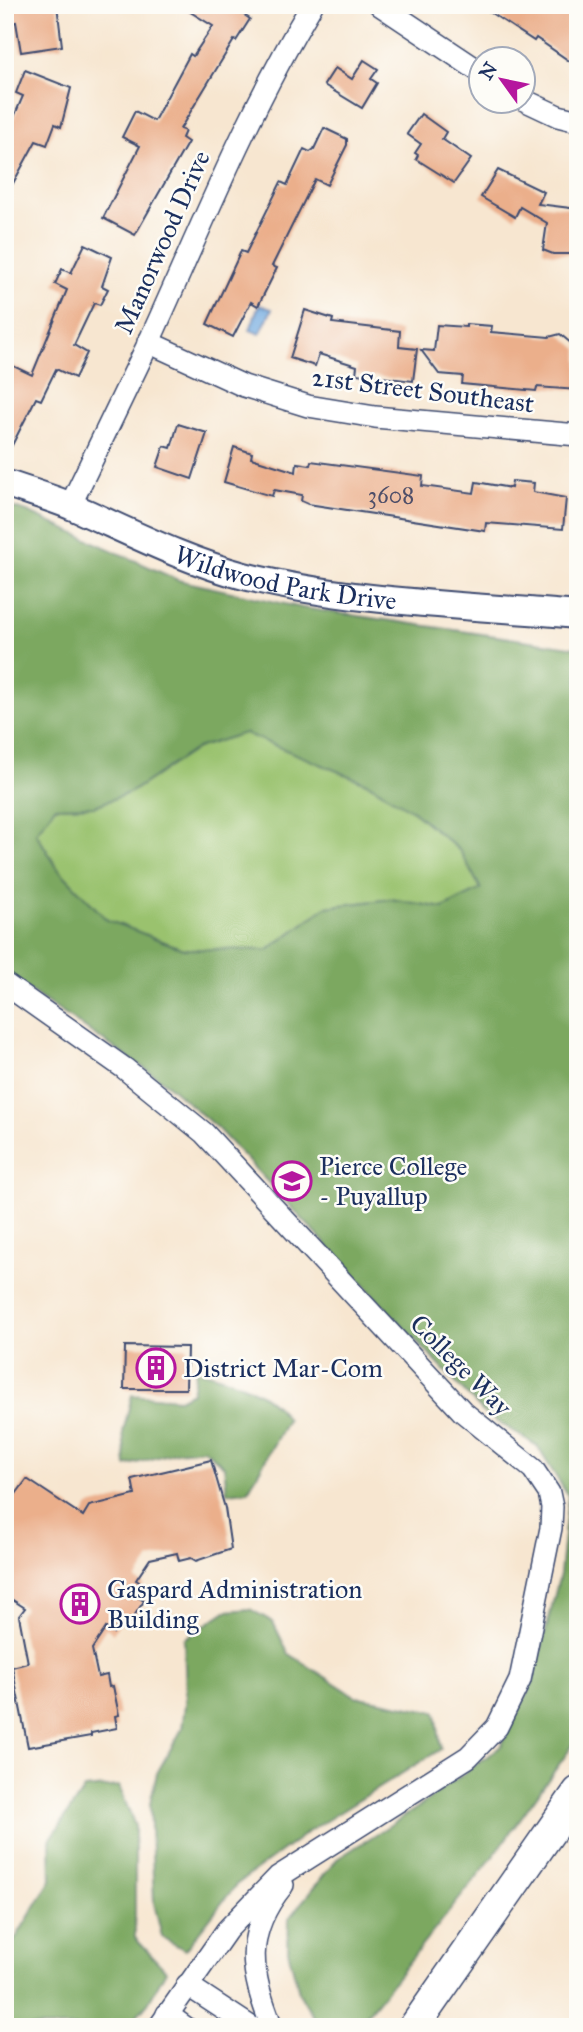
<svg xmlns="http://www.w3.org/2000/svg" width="583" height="2032" viewBox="0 0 583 2032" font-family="'IM FELL Great Primer',serif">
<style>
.green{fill:#9ac26e;stroke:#5a7866;stroke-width:2}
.forest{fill:#7ba861;stroke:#4b6c60;stroke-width:2;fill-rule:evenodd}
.water{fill:#70a9e0;stroke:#466c9f;stroke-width:2}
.building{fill:#ebaf8b}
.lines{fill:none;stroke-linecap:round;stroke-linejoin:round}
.minor-casing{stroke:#3c4a6f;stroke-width:24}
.tertiary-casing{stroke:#3c4a6f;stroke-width:30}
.secondary-casing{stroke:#3c4a6f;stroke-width:33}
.minor{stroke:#fff;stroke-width:21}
.tertiary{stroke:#fff;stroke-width:26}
.secondary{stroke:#fff;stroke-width:30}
.labels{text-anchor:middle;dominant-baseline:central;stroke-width:5;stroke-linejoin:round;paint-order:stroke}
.number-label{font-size:23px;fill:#4f4f69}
.street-label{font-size:26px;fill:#1b2f5e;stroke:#fdfcf7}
.poi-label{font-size:26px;fill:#1b2f5e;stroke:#fdfcf7;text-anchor:start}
</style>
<rect width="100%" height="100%" fill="#fdfcf7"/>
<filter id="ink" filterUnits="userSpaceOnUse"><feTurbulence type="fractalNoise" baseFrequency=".0143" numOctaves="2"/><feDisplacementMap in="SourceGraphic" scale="14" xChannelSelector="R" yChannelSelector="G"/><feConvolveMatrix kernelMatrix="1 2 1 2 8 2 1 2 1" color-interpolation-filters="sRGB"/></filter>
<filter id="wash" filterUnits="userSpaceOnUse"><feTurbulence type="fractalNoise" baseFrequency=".00686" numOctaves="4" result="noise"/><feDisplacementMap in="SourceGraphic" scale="28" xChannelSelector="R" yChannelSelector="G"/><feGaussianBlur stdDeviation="1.57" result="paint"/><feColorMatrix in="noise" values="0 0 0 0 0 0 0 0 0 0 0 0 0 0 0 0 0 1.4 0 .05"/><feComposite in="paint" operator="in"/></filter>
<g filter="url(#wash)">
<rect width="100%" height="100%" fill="#f7e6d0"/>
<!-- green -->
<path class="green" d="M244 732 369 784 413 811 460 851 481 889 443 908 391 899 326 907 268 950 183 949 107 920 58 869 36 833 55 807 95 806 131 792 197 748Z"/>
<!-- forest -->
<g class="forest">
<path d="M5 505 27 512 178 580 303 608 578 648V1738L495 1854 357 2027H319L299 1992 288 1951 289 1918 337 1859 420 1806 501 1746 533 1682 560 1574 568 1496 537 1446 485 1414 217 1128 163 1081 5 974ZM244 733 369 784 413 811 460 851 481 889 443 908 391 899 326 907 268 950 183 949 107 920 58 869 36 833 55 807 95 806 131 792 197 748Z"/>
<path d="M196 1370C229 1378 269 1390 287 1420L248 1491 227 1493 224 1466 204 1449 176 1452 126 1466 123 1432 132 1395 179 1399 192 1392Z"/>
<path d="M250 1609 273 1622 288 1653 355 1696 436 1712 441 1749 308 1832 236 1885 185 1950 162 1937 154 1903 150 1803 157 1773 182 1729 186 1696 184 1639 226 1611Z"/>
<path d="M119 1786 135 1826V1938L166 1971 148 2003 127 2027H5V1956L51 1880 50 1840 84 1789Z"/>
</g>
<!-- water -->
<path class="water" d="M259 305 272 309 260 334 250 330Z"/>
<g id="blocks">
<!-- building -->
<g class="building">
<path d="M7 5H57L62 46 21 52 16 22 10 23Z"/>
<path d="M179 5H229L250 19 236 41 234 40 180 129 185 131 182 138 188 142 135 235 103 218 140 146 122 137 135 111 154 121 190 54 193 56 213 26Z"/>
<path d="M479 5H578V67L536 38 534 41Z"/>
<path d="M364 60 378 69 371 79 377 83 362 108 324 85 335 68 352 79Z"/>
<path d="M25 70 71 88 61 127 55 124 47 145 36 141 5 198V138L23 96 16 93Z"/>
<path d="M421 114 446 132 442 139 471 159 454 183 416 159 418 155 415 153 421 144 407 134Z"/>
<path d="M324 128 347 139V145L327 185 315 179 272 266 277 268 258 306 251 302 233 337 207 324 241 251 246 253 281 182 287 185 304 149 310 152 314 149Z"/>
<path d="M498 170 544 192 538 204 578 209V254H553L543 250 547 223 520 207 515 217 481 197Z"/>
<path d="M85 244 112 257 102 286 108 289 100 305 94 303 74 345 87 353 75 378 56 369 41 400 36 398 5 459V362L32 375 67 290 55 284 62 269 71 273Z"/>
<path d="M305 310 333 319 332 323 400 331 399 347 417 349 413 381 356 374 357 366 319 354 315 366 290 358Z"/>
<path d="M466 324 492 326 491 332 549 337 560 334 578 349V390L537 387 536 391 462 384 463 376 439 374 421 350 434 351 437 325 466 327Z"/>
<path d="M178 424 207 433 192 479 157 467 164 446 171 448Z"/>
<path d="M234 447 252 453 251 458 296 472 297 463 310 465 311 461 423 476 422 486 474 493 476 482 511 488 512 481 534 483 533 492 566 498 563 529 486 523 485 531 308 504 301 501 302 495 274 490 272 496 224 482Z"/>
<path d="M125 1346 187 1347 186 1389H124Z"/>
<path d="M211 1460 225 1508 231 1549 196 1561 191 1558 179 1561 177 1553 150 1559 136 1580 144 1585 136 1596 144 1601 136 1613 128 1626 120 1622 113 1633 106 1628 92 1649 98 1677 107 1675 109 1687 113 1686 119 1715 115 1716 117 1728 91 1733V1736L28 1747 12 1667 28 1663 19 1616 25 1608 5 1595V1509L27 1479 83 1516 89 1506 135 1495 132 1479Z"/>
</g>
</g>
</g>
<g filter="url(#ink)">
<use href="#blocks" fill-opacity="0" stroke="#3c4a6f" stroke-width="2"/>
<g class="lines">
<!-- minor casing -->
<g class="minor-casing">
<g id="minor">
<path d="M380 5 482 73"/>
<path d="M524 100 558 116 578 121"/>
<path d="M148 342 244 386 308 406 375 417 578 435"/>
<path d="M70 506C96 451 123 397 149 342 201 228 247 113 312 5"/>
<path d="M5 984 124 1068 204 1133 463 1412 533 1469 549 1493 552 1507 551 1528 520 1680 497 1727 468 1757 278 1877 227 1930 159 2027"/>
<path d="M187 1985 251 2027"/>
<path d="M167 2014 185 2027"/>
<path d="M272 2027C251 1973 242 1935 283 1885"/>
</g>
</g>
<!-- tertiary casing -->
<g class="tertiary-casing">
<g id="tertiary">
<path id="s1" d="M5 483C27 491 49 497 71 506 128 531 183 560 244 576 352 603 467 605 578 615"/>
</g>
</g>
<!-- secondary casing -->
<g class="secondary-casing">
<path id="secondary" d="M414 2027 578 1792"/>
</g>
<!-- minor -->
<use href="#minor" class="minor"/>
<!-- tertiary -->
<use href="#tertiary" class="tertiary"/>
<!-- secondary -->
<use href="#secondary" class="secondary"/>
</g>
</g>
<!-- icons -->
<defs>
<g id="university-ring" transform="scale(2.0125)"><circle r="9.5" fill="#fdfcf7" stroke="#b5179e" stroke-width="1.5"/><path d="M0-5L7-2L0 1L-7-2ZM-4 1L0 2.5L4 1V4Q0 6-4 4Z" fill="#b5179e"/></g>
<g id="building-ring" transform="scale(2.0125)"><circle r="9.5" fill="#fdfcf7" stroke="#b5179e" stroke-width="1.5"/><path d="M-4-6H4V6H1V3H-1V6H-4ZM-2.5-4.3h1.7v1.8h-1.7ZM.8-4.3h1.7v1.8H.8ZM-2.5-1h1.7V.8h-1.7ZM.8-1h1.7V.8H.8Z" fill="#b5179e"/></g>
</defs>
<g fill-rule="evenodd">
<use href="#university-ring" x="292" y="1181"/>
<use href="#building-ring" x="156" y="1368"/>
<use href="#building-ring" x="80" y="1604"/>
</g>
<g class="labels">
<!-- number labels -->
<g class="number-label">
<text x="391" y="495">3608</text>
</g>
<!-- street labels -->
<g class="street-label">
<text transform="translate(162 242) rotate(-66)">Manorwood Drive</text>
<text transform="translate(423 390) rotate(7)">21st Street Southeast</text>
<text stroke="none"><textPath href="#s1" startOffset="298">Wildwood Park Drive</textPath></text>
<text transform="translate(461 1365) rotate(45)">College Way</text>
</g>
<!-- poi labels -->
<g class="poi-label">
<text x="319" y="1166">Pierce College<tspan x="319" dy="30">- Puyallup</tspan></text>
<text x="183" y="1368">District Mar-Com</text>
<text x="107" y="1589">Gaspard Administration<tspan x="107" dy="30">Building</tspan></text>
</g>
</g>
<!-- margin -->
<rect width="583" height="2032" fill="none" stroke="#fdfcf7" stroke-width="28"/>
<!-- north arrow -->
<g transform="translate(502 80) rotate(303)"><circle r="33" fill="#fdfcf7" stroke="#a3aaba" stroke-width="2"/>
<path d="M0-5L12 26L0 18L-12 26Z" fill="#b5179e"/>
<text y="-10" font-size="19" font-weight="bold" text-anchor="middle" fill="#1b2f5e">N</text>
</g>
</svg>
